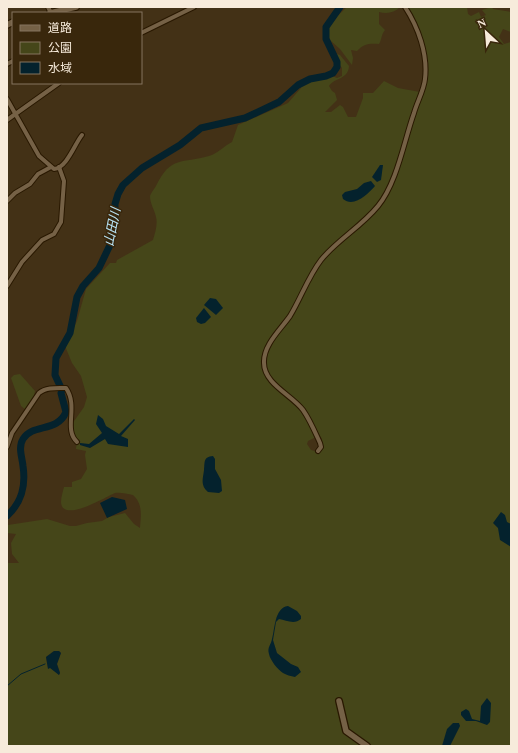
<svg xmlns="http://www.w3.org/2000/svg" width="518" height="753" viewBox="0 0 518 753" font-family="'Times New Roman','Noto Sans JP',serif">
<style>
.green{fill:#454619;fill-rule:evenodd}
.water{fill:#04222d}
.lines{fill:none;stroke-linecap:round;stroke-linejoin:round}
.stream{stroke:#04222d;stroke-width:1}
.river{stroke:#04222d;stroke-width:7}
.street-casing{stroke:#291800;stroke-width:6}
.secondary-casing{stroke:#291800;stroke-width:8}
.street{stroke:#756146;stroke-width:4}
.secondary{stroke:#756146;stroke-width:5.5}
.labels{text-anchor:middle;dominant-baseline:central;stroke-width:3;stroke-linejoin:round;paint-order:stroke}
.water-label{font-size:13px;font-style:italic;fill:#b8e4f7;stroke:#39270c}
</style>
<rect width="100%" height="100%" fill="#433116"/>
<!-- green -->
<g class="green">
<path d="M347 7H400C394 13 387 14 379 12V24L385 30C381 35 382 39 379 44 370 43 363 44 357 51L351 50 353 58 352 65 340 49 331 41 327 34 330 23Z"/>
<path d="M406 7H467L468 14 471 16 479 12 481 17 486 15 482 10 492 7 493 9 511 12V32L503 29 499 37 504 44 511 42V746H7V563H19L12 554 11 543 16 534 7 533 8 525 47 519 70 526H76L87 523 102 521 109 517 125 513 134 524 140 528C141 515 143 504 133 495 129 494 118 492 115 493 107 496 62 524 61 502 61 497 63 491 64 487H72V482L81 479 87 469 85 455 86 451 76 449 77 441 71 432 72 424 84 407 87 397 81 376 72 363 65 346 77 321 86 289 110 263H116L117 260 153 240C155 233 158 224 156 217 155 211 150 204 150 196 151 193 154 189 156 186 171 155 182 164 209 156 217 154 224 146 232 142L238 125 288 103 301 88 300 83 302 81C313 77 325 72 337 78L342 76V68L335 58 337 54 340 55 349 66C348 80 335 77 329 86L332 91 335 93 337 100 325 112H331L340 105 343 107 348 117H356L363 98V93H373L384 81 398 88 420 92 397 160H400L416 111 420 103 427 73 417 25ZM388 190 378 207 361 226 323 260 267 353C260 382 289 390 304 410 310 418 315 429 322 439L320 450 318 452 311 450 307 444 308 441 316 437 303 412 267 377 263 363 264 355 267 346 294 307 311 273 321 258 373 211ZM54 651H59L61 653 57 664 60 672 59 675 51 668H48L46 657Z"/>
<path d="M20 374 35 391 33 401 26 410 21 406 11 378 14 375Z"/>
</g>
<!-- water -->
<g class="water">
<path d="M380 165H383L381 180 377 182 372 177Z"/>
<path d="M371 181 375 186C368 194 354 208 343 199L342 195 345 192 357 189 364 183Z"/>
<path d="M210 298 216 299 223 308 216 315 204 305Z"/>
<path d="M204 308 211 317 205 323 201 324 197 322 196 318Z"/>
<path d="M98 415 103 419 106 426 119 434 134 419 135 420 121 436 128 439V447L108 444 105 439 90 448 80 445V443L89 444 102 433 96 424Z"/>
<path d="M213 456 215 459V469L221 480 222 491 219 493 208 492C200 485 203 479 204 470 205 462 203 457 213 456Z"/>
<path d="M112 497 125 500 127 509 107 518 100 503Z"/>
<path d="M501 512 505 515 507 522 511 524V547L500 540 498 528 493 523Z"/>
<path d="M288 606 297 611 301 616V619C294 625 286 620 279 619L276 622 273 640 277 653 291 664 298 667 301 672 295 677C291 676 286 675 283 673 278 670 270 660 269 654 267 647 271 645 272 639 275 630 274 608 288 606Z"/>
<path d="M54 651H59L61 653 57 664 60 673 59 675 50 668 48 669 46 657Z"/>
<path d="M487 698 491 703 490 722 487 725 476 721H466L461 715V712L466 709 469 711 472 719 480 721 481 706Z"/>
<path d="M453 723H459L460 726 450 746H442L447 729Z"/>
</g>
<g class="lines">
<!-- stream -->
<path class="stream" d="M7 686 21 674 45 664"/>
<!-- river -->
<path class="river" d="M7 516C22 502 26 486 23 466 22 457 18 447 23 439 33 423 57 433 66 412L61 393 62 390 55 375 56 358 70 333 77 297 83 286 99 268 110 245 115 224V204L118 194 123 185 142 168 180 145 201 128 245 118 279 102 298 85 310 79 326 76 333 73 337 67V62L326 39V27L340 7"/>
<!-- street casing -->
<g class="street-casing">
<g id="street">
<path d="M48 7 51 13"/>
<path d="M141 33 194 7"/>
<path d="M7 64 13 61"/>
<path d="M7 99 39 156 54 169C67 168 75 143 82 135"/>
<path d="M7 120 59 83"/>
<path d="M7 201 15 193 30 184 38 174 51 167"/>
<path d="M7 286 22 262 42 240 54 234 61 222 64 181 59 167"/>
<path d="M7 447 12 433 39 393C46 387 57 388 66 388 79 407 63 429 77 442"/>
<path d="M318 451 321 447 320 443C315 432 310 420 303 410 292 395 264 384 264 363 263 345 281 329 290 316 301 298 308 277 321 260 337 240 361 227 378 206 397 183 404 141 414 113 417 102 424 90 425 79 428 54 418 27 405 7"/>
</g>
</g>
<!-- secondary casing -->
<g class="secondary-casing">
<g id="secondary">
<path d="M50 13 76 7"/>
<path d="M7 25 13 22"/>
<path d="M339 701 346 731 367 746"/>
</g>
</g>
<!-- street -->
<use href="#street" class="street"/>
<!-- secondary -->
<use href="#secondary" class="secondary"/>
</g>
<g class="labels">
<!-- water labels -->
<g class="water-label">
<text transform="translate(112 227) rotate(-79)">山田川</text>
</g>
</g>
<!-- border -->
<rect width="518" height="753" fill="none" stroke="#f7ebdb" stroke-width="16"/>
<!-- legend -->
<rect x="12" y="12" width="130" height="72" fill="#39270c" stroke="#85755f"/>
<rect x="20" y="25" width="20" height="6" fill="#756146" stroke="#85755f"/>
<text x="48" y="32" font-size="12" fill="#f7ebdb">道路</text>
<rect x="20" y="42" width="20" height="12" fill="#454619" stroke="#85755f"/>
<text x="48" y="52" font-size="12" fill="#f7ebdb">公園</text>
<rect x="20" y="62" width="20" height="12" fill="#04222d" stroke="#85755f"/>
<text x="48" y="72" font-size="12" fill="#f7ebdb">水域</text>
<!-- north arrow -->
<g transform="translate(486 32) rotate(334)" stroke="#39270c" stroke-width="3" paint-order="stroke">
<path d="M0-3L7 15L0 10L-7 15Z" fill="#f7ebdb"/>
<text y="-6" font-size="11" font-weight="bold" text-anchor="middle" fill="#f7ebdb">N</text>
</g>
</svg>
